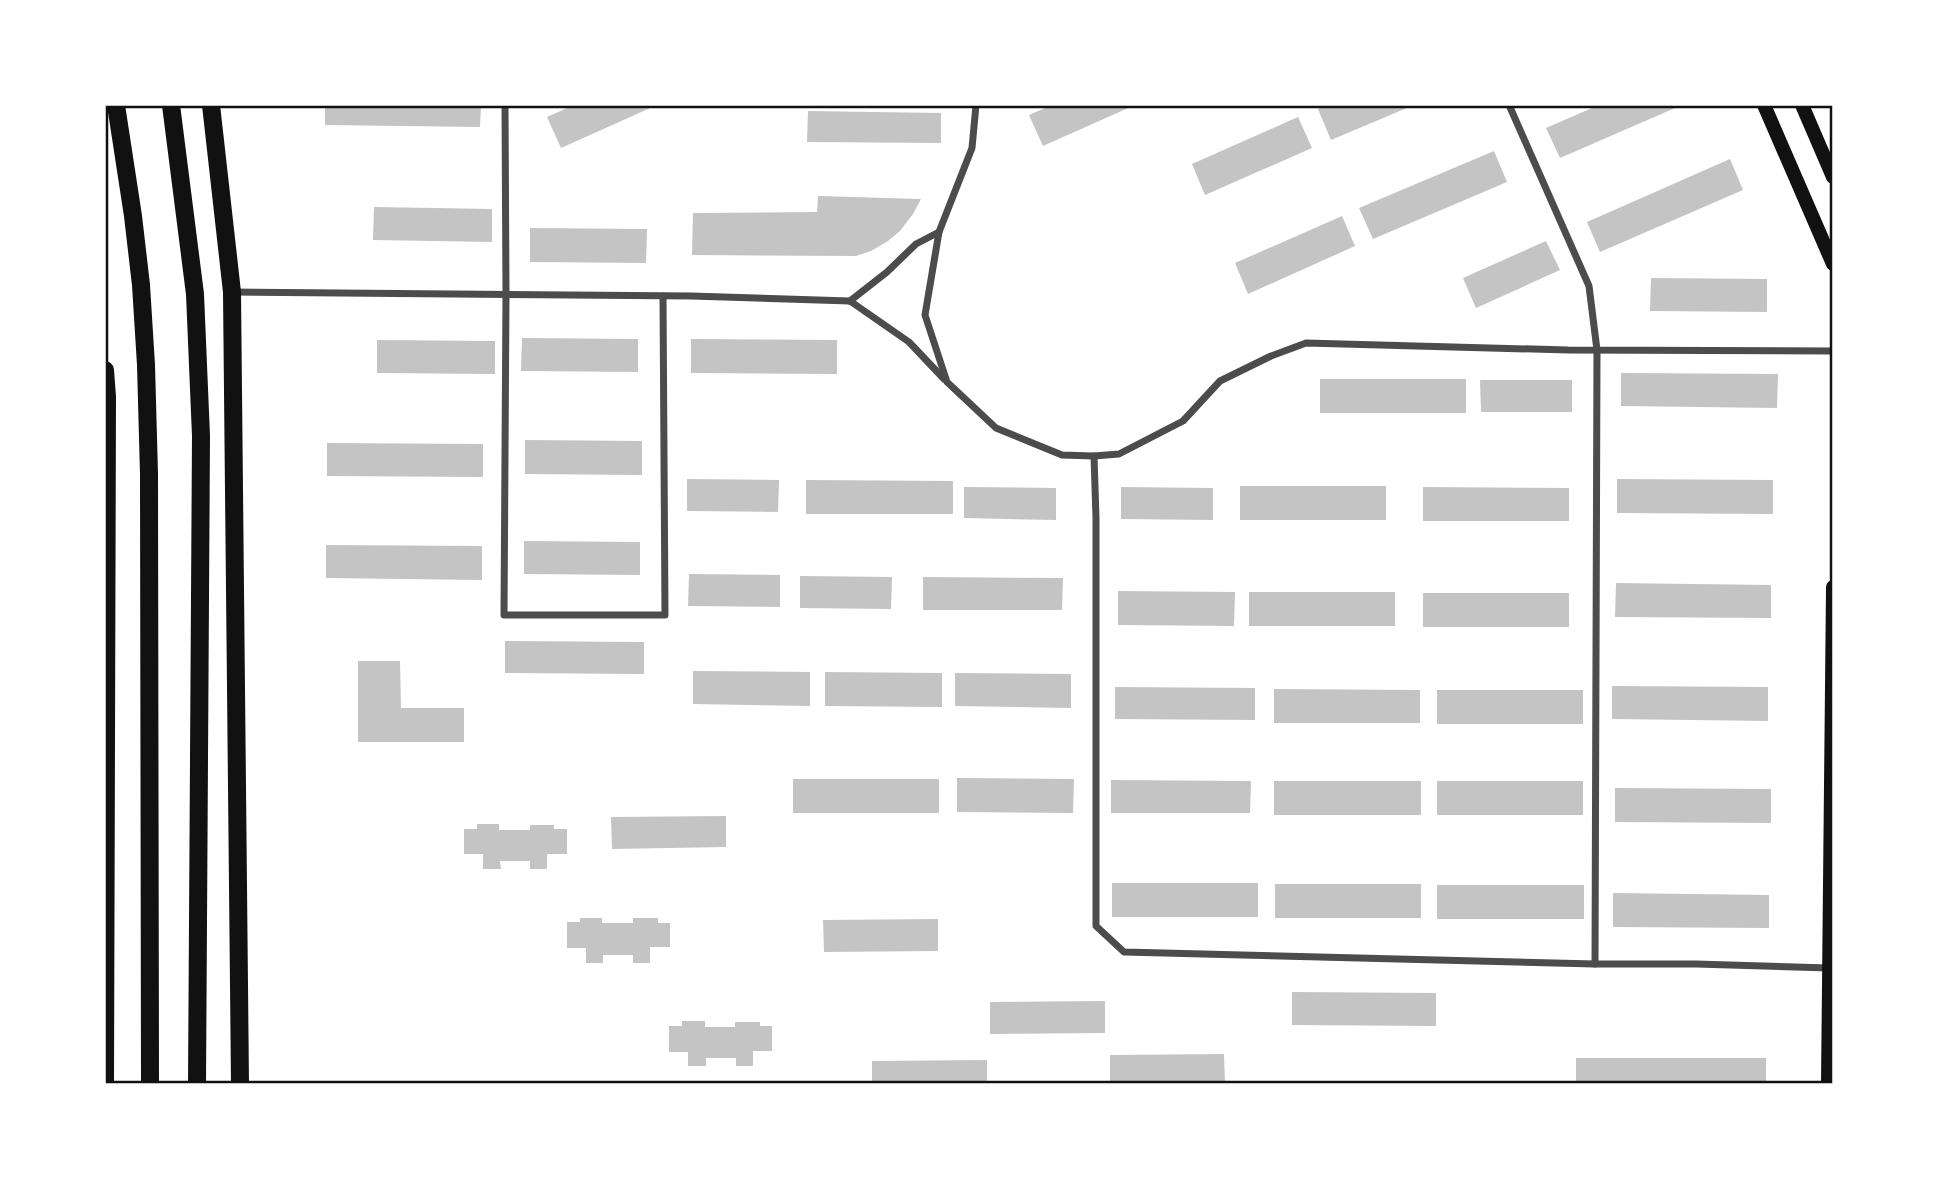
<svg xmlns="http://www.w3.org/2000/svg" width="1938" height="1189" viewBox="0 0 1938 1189" font-family="Poppins,sans-serif">
<style>
.building{fill:#c4c4c4}
.lines{fill:none;stroke-linecap:round;stroke-linejoin:round}
.minor{stroke:#4c4c4c;stroke-width:7}
.secondary{stroke:#111;stroke-width:14}
.trunk{stroke:#111;stroke-width:18}
.neatline{fill:none;stroke:#111;stroke-width:2.5}
</style>
<rect width="100%" height="100%" fill="#fff"/>
<!-- building -->
<g class="building">
<path d="M325 105H481L480 127 325 125Z"/>
<path d="M574 105H657L561 148 547 117Z"/>
<path d="M1052 105H1135L1043 146 1029 115Z"/>
<path d="M1327 105H1414L1331 140 1318 109Z"/>
<path d="M1599 105H1682L1560 158 1546 128Z"/>
<path d="M808 111 941 113V143L807 142Z"/>
<path d="M1298 117 1312 148 1205 195 1192 164Z"/>
<path d="M1494 151 1507 182 1373 239 1359 208Z"/>
<path d="M1730 159 1743 190 1600 252 1587 222Z"/>
<path d="M818 196 921 199 913 214 900 231 888 241 871 251 856 256 692 255 693 213 817 212Z"/>
<path d="M374 207 492 209V242L373 240Z"/>
<path d="M1342 216 1355 246 1248 294 1235 263Z"/>
<path d="M530 228 647 229 646 263 530 262Z"/>
<path d="M1546 241 1560 270 1476 308 1463 278Z"/>
<path d="M1651 278 1767 279V312L1650 311Z"/>
<path d="M522 338 638 339V372L521 371Z"/>
<path d="M691 339 837 340V374L691 373Z"/>
<path d="M377 340 495 341V374L377 373Z"/>
<path d="M1621 373 1778 374 1777 408 1621 406Z"/>
<rect x="1320" y="379" width="146" height="34"/>
<path d="M1480 380H1572V412H1481Z"/>
<path d="M525 440 642 441V475L525 474Z"/>
<path d="M327 443 483 444V477L327 476Z"/>
<path d="M687 479 779 480 778 512 687 511Z"/>
<path d="M1617 479 1773 480V514L1617 513Z"/>
<path d="M806 480 953 481V514H806Z"/>
<rect x="1240" y="486" width="146" height="34"/>
<path d="M964 487 1056 488V520L964 518Z"/>
<path d="M1121 487 1213 488V520L1121 519Z"/>
<path d="M1423 487 1569 488V521H1423Z"/>
<path d="M524 541 640 542V575L524 574Z"/>
<path d="M326 545 482 546V580L326 578Z"/>
<path d="M689 574 780 575V607L688 606Z"/>
<path d="M800 576 892 577 891 609 800 608Z"/>
<path d="M923 577 1063 578 1062 610H923Z"/>
<path d="M1616 583 1771 585V618L1615 617Z"/>
<path d="M1118 591 1235 592 1234 626 1118 625Z"/>
<rect x="1249" y="592" width="146" height="34"/>
<rect x="1423" y="593" width="146" height="34"/>
<path d="M505 641 644 642V674L505 673Z"/>
<path d="M358 661H400L401 708H464V742H358Z"/>
<path d="M693 671 810 672V706L693 704Z"/>
<path d="M825 672 942 673V707L825 706Z"/>
<path d="M955 673 1071 674V708L955 706Z"/>
<path d="M1612 686 1768 687V721L1612 719Z"/>
<path d="M1115 687 1255 688V720L1115 719Z"/>
<path d="M1274 689 1420 690V723H1274Z"/>
<rect x="1437" y="690" width="146" height="34"/>
<path d="M957 778 1074 779 1073 813 957 812Z"/>
<rect x="793" y="779" width="146" height="34"/>
<path d="M1111 780 1251 781 1250 813H1111Z"/>
<rect x="1274" y="781" width="147" height="34"/>
<rect x="1437" y="781" width="146" height="34"/>
<path d="M1615 788 1771 789V823L1615 822Z"/>
<path d="M726 816V847L612 849 611 817Z"/>
<path d="M477 824H499V830H530V825H554V829H567V854H547V869H530V861H500L501 869H483V854H464V829H477Z"/>
<rect x="1112" y="883" width="146" height="34"/>
<rect x="1275" y="884" width="146" height="34"/>
<rect x="1437" y="885" width="147" height="34"/>
<path d="M1613 893 1769 895V928L1613 927Z"/>
<path d="M580 918H602V923H633V918H658V923H670V947H650V963H633V955H603V963H586V948H567V922H580Z"/>
<path d="M938 919V951L824 952 823 920Z"/>
<path d="M1292 992 1436 993V1026L1292 1025Z"/>
<path d="M1105 1001V1033L990 1034V1002Z"/>
<path d="M682 1021H705V1027H735V1022H760V1026H772V1051H753V1066H736V1058H706V1066H688V1052H669V1026H682Z"/>
<path d="M1224 1054 1225 1084H1110V1055Z"/>
<rect x="1576" y="1058" width="190" height="26"/>
<path d="M987 1060V1084H872V1061Z"/>
</g>
<g class="lines">
<!-- minor -->
<g class="minor">
<path d="M505 105 506 295 504 615H665L663 296"/>
<path d="M976 105 972 148 939 232 925 315 947 382 996 428 1062 455 1094 456 1119 454 1183 421 1220 381 1271 356 1306 343 1568 350 1833 351"/>
<path d="M1509 105 1589 286 1597 350 1595 964"/>
<path d="M232 292 691 296 850 301 909 342 944 379"/>
<path d="M850 301 887 272 916 244 939 232"/>
<path d="M1094 456 1096 518V926L1124 952 1595 964H1696L1829 968"/>
</g>
<!-- secondary -->
<g class="secondary">
<path d="M1764 105 1833 264"/>
<path d="M1802 105 1833 177"/>
<path d="M1828 1084 1833 587"/>
</g>
<!-- trunk -->
<g class="trunk">
<path d="M116 105 133 216 141 285 146 365 149 474 150 1084"/>
<path d="M171 105 195 294 201 436 197 1084"/>
<path d="M211 105 232 292 240 1084"/>
<path d="M105 370 107 397 105 1084"/>
</g>
</g>
<!-- border -->
<rect width="1938" height="1189" fill="none" stroke="#ffffff" stroke-width="214"/>
<rect x="107" y="107" width="1724" height="975" class="neatline"/>
</svg>
